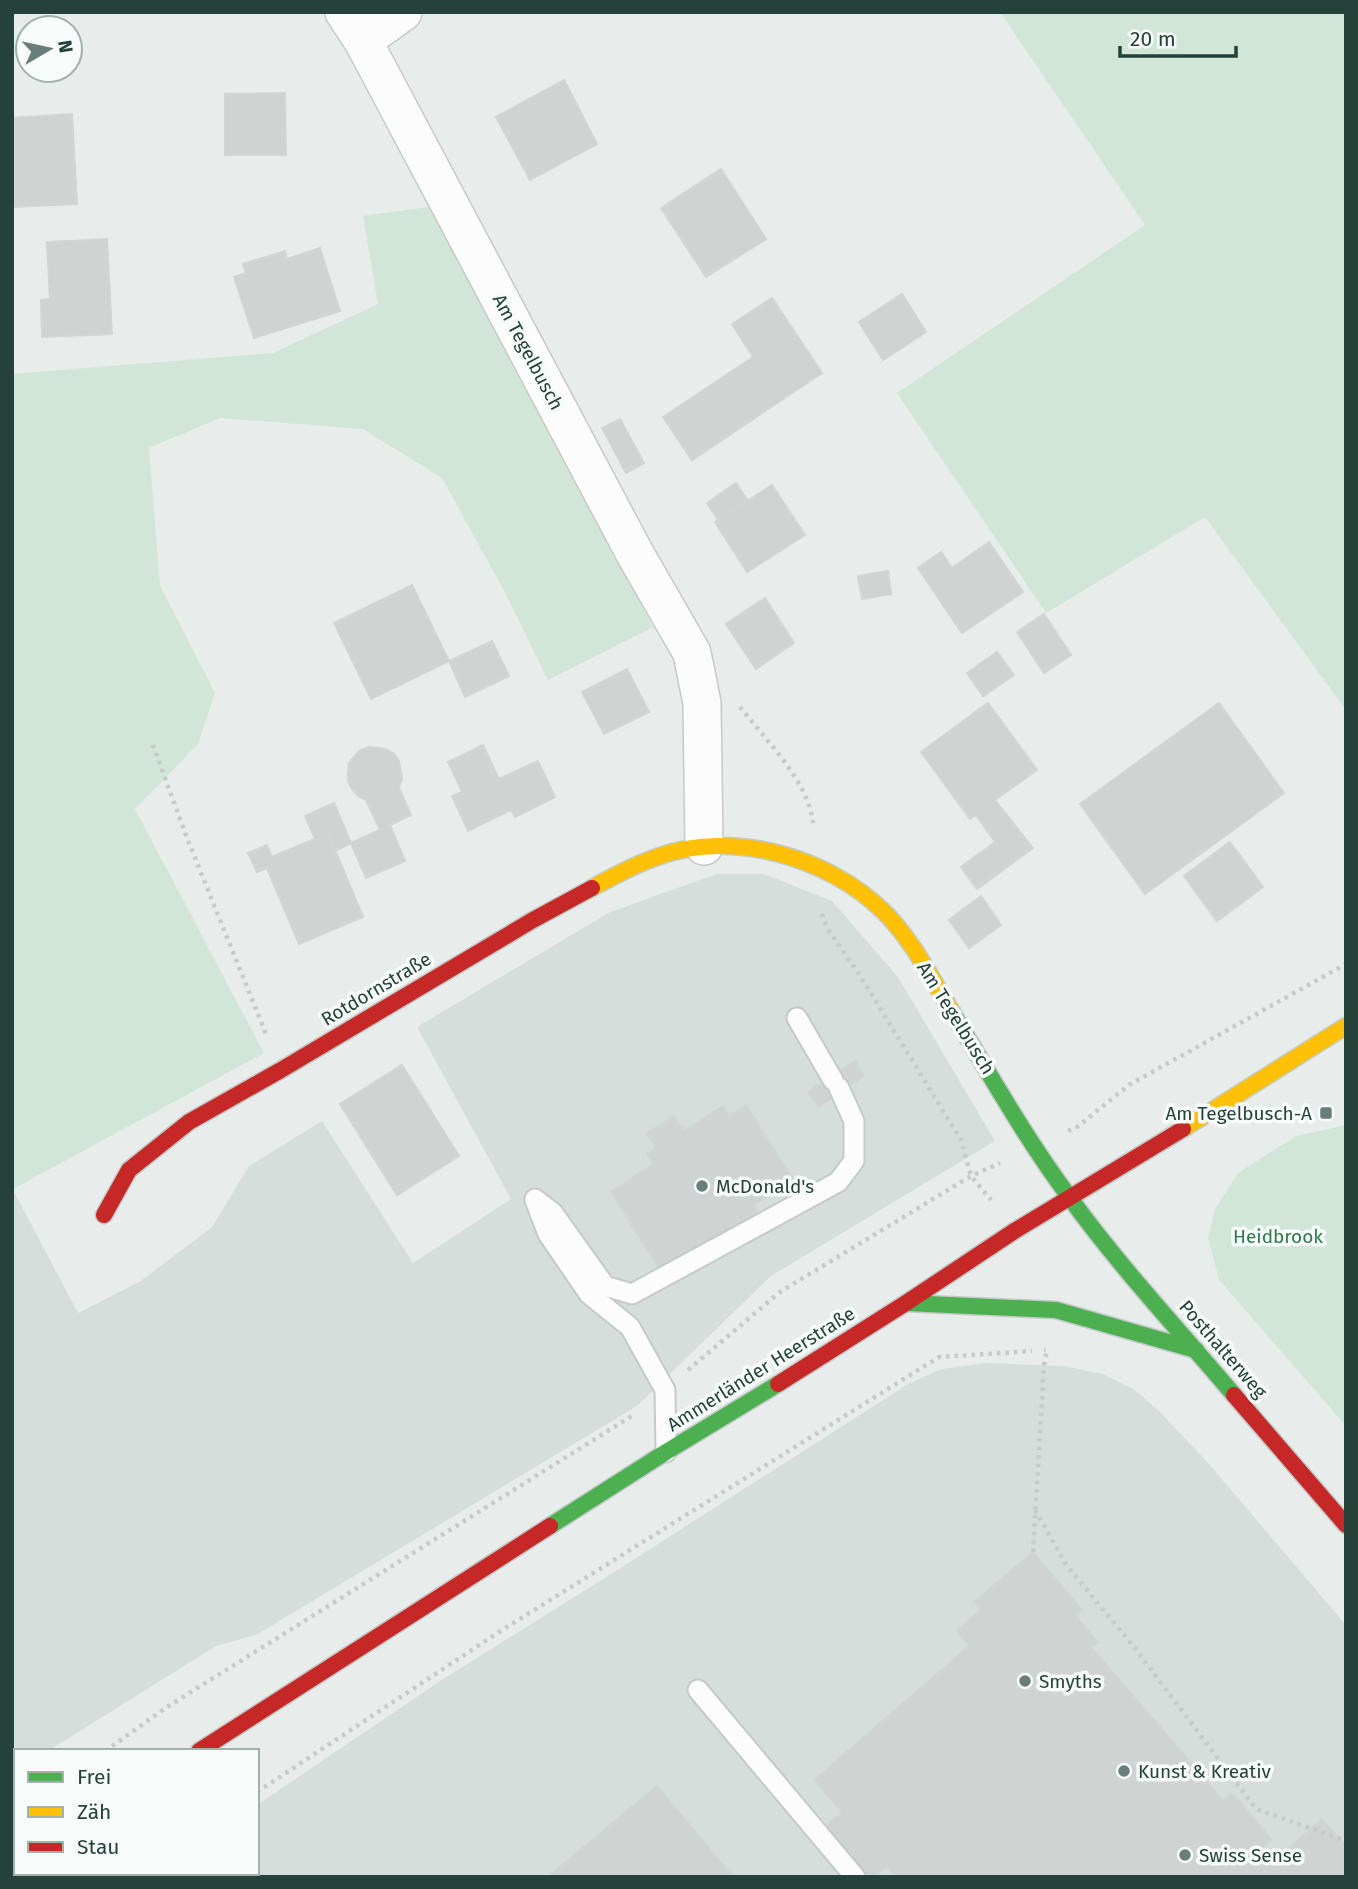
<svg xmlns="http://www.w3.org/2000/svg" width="1358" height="1889" viewBox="0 0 1358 1889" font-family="'Fira Sans',sans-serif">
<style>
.built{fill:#d6dedb}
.green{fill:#d1e6d8}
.building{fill:#cfd4d2;stroke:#d1d6d4;stroke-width:2}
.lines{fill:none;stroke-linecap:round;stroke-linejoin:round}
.lane-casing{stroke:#c5cac8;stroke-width:23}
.street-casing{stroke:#c5cac8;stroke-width:40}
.fast-casing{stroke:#c3cbc8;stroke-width:19}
.slow-casing{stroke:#c3cbc8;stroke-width:19}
.jam-casing{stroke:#c3cbc8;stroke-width:19}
.path{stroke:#c3ccca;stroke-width:4.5;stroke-dasharray:3.5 5;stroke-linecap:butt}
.lane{stroke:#fcfcfc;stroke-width:19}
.street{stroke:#fcfcfc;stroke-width:37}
.fast{stroke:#4caf50;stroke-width:16}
.slow{stroke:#ffc107;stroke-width:16}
.jam{stroke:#c62828;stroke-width:16}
.poi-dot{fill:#697e78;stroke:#f7fbf9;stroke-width:2.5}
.labels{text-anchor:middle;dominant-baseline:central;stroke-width:7;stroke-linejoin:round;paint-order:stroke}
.street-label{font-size:19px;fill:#24423a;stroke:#f7fbf9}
.poi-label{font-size:19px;fill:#24423a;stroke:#f7fbf9;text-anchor:start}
.park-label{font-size:19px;fill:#2d7a4b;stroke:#f7fbf9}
</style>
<rect width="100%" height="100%" fill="#e8edeb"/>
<!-- built -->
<g class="built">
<path d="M717 874H764L832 901 898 977 995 1141 771 1276 637 1406 256 1635 216 1646 48 1751H16V1770L12 1773V1188L78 1313 141 1281 212 1227 249 1166 322 1121 413 1263 511 1199 417 1027 610 912Z"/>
<path d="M986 1363 1064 1366 1103 1374 1135 1390 1160 1412 1209 1464 1346 1625V1877H151L157 1873H257V1805L440 1681 600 1581 908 1384 941 1369Z"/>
</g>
<!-- green -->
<g class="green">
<path d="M1000 12H1346V710L1205 517 1046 613 897 393 1145 225Z"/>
<path d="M435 206 556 448 653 627 548 680 503 589 442 478 363 429 220 418 149 448 160 585 215 693 198 744 135 809 264 1053 13 1189 12 374 273 353 378 304 363 216Z"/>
<path d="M1346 1125V1426L1219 1280 1208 1238 1215 1209 1238 1173 1296 1136Z"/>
</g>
<!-- building -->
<g class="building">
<path d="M564 80 597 144 530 180 496 117Z"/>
<path d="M285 93 286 155H225V94Z"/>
<path d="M72 114 77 204 12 207V118Z"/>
<path d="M721 169 766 239 706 277 661 208Z"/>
<path d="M107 239 112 334 42 337 41 300 50 299 47 242Z"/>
<path d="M320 248 340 311 254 338 234 277 246 273 243 264 285 251 287 259Z"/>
<path d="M902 294 926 332 883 360 859 322Z"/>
<path d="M772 298 822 373 692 460 663 417 753 357 732 324Z"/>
<path d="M620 419 644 463 626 473 602 428Z"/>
<path d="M736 483 748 501 718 520 707 503Z"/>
<path d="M772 485 805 535 747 572 715 522Z"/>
<path d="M989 542 1023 592 962 633 918 568 941 552 952 568Z"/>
<path d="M888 571 891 594 862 599 858 576Z"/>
<path d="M412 585 449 661 371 699 334 623Z"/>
<path d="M765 598 794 643 756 669 726 624Z"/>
<path d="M1044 614 1071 655 1044 673 1017 632Z"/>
<path d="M492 641 509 676 465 697 449 661Z"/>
<path d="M997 652 1014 675 983 696 967 673Z"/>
<path d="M627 669 649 712 604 734 582 692Z"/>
<path d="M988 703 1037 770 995 800 1033 848 977 889 961 867 995 842 976 815 970 819 921 752Z"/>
<path d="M1219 703 1284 793 1145 894 1080 804Z"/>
<path d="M483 745 499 779 538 761 555 797 515 817 511 810 468 831 452 796 462 792 448 762Z"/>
<path d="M369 747 386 749 394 754 399 761 402 779 399 788 411 815 380 830 366 800 358 796 352 789 348 781V772L349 763 360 750Z"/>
<path d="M334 803 351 843 335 851 328 833 315 839 305 816Z"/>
<path d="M390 825 405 861 366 878 351 843Z"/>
<path d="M328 833 363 917 299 944 267 868 257 872 248 853 267 845 272 857Z"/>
<path d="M1230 842 1263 887 1217 921 1184 876Z"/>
<path d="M981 896 1001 925 969 948 949 920Z"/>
<path d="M855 1061 864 1076 849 1086 848 1083 832 1093 834 1097 818 1107 808 1092 823 1081 826 1085 841 1075 839 1072Z"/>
<path d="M402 1065 459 1156 397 1195 340 1104Z"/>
<path d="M746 1105 793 1179 754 1205 758 1213 663 1274 611 1192 653 1164 647 1154 656 1148 647 1133 674 1116 683 1131 723 1106 729 1116Z"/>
<path d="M1033 1552 1082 1610 1076 1617 1098 1642 1091 1647 1193 1765 1063 1877H896L887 1866 874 1877H867L825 1827 842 1812 814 1780 969 1646 957 1630 981 1610 974 1602Z"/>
<path d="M1193 1765 1223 1801 1232 1793 1272 1840 1263 1847 1275 1860 1322 1819 1346 1846V1877H1063Z"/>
<path d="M657 1786 733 1877H548Z"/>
</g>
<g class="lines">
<!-- lane casing -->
<g class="lane-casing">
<g id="lane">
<path d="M797 1018 833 1080"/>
<path d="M535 1199 553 1213 605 1286 632 1294 838 1182 854 1161V1121L839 1088"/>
<path d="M535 1200 548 1234 589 1294 630 1327 665 1390 666 1452"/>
<path d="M698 1690 855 1877"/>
</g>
</g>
<!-- street casing -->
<g class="street-casing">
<g id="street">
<path d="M344 12 363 41 634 552 692 653 702 703 704 846"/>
<path d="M363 41 403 12"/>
</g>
</g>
<!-- fast casing -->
<g class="fast-casing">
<g id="fast">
<path d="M952 1012C990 1075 1026 1139 1070 1198 1120 1267 1179 1330 1234 1395"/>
<path d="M906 1303 1056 1310 1196 1350"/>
<path d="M550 1526 666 1452 778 1384"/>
</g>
</g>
<!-- slow casing -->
<g class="slow-casing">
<g id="slow">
<path d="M592 888C614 876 636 864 660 856 733 830 828 857 883 911 912 939 931 978 952 1012"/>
<path d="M1183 1129 1346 1026"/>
<path d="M12 1865 16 1863"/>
</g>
</g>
<!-- jam casing -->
<g class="jam-casing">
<g id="jam">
<path d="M104 1215 129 1170 189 1122 281 1070 533 920 592 888"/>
<path d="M778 1384 906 1303 1016 1230 1183 1129"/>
<path d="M1234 1395 1346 1525"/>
<path d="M199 1751 550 1526"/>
<path d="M82 1877 88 1873"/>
</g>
</g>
<!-- path -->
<g class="path">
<path d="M740 707C765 739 809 782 813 823"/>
<path d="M153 745 187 838 266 1034"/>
<path d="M822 914 827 928 859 974 961 1140 971 1176 991 1200"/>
<path d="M1068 1131 1077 1127 1129 1085 1346 964"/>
<path d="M688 1370 780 1292 971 1176 1000 1163"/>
<path d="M1035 1510 1067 1566 1134 1647 1256 1809 1346 1841"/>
<path d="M1033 1552 1044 1365 1047 1350H1044"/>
<path d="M105 1751 167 1707 635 1414"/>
<path d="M257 1792 499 1632 939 1357 1032 1351"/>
<path d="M12 1816 16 1814"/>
</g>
<!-- lane -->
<use href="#lane" class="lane"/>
<!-- street -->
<use href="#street" class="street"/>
<!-- fast -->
<use href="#fast" class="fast"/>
<!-- slow -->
<use href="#slow" class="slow"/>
<!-- jam -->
<use href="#jam" class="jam"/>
</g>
<!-- markers -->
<g class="poi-dot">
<rect x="1319" y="1106" width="14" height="14" rx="3.5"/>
<circle cx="702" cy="1186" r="7"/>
<circle cx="1025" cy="1681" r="7"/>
<circle cx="1124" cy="1771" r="7"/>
<circle cx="1185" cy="1855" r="7"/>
</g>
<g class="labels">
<!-- street labels -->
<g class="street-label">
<text transform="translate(528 352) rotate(62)">Am Tegelbusch</text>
<text transform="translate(376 989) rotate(-31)">Rotdornstraße</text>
<text transform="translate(956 1018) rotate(58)">Am Tegelbusch</text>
<text transform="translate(1223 1349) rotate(49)">Posthalterweg</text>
<text transform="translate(761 1369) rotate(-32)">Ammerländer Heerstraße</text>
</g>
<!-- poi labels -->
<g class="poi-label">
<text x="1312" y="1113" text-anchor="end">Am Tegelbusch-A</text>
<text x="716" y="1186">McDonald's</text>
<text x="1039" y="1681">Smyths</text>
<text x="1138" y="1771">Kunst &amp; Kreativ</text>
<text x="1199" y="1855">Swiss Sense</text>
</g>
<!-- park labels -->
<g class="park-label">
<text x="1278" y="1236">Heidbrook</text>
</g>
</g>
<!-- border -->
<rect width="1358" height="1889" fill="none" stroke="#24423a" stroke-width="28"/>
<!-- legend -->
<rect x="14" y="1749" width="245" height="126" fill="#f7fbf9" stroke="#a3b1ad" stroke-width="2"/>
<rect x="28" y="1772" width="35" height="10" fill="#4caf50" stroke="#a3b1ad" stroke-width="2"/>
<text x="77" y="1784" font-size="21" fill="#24423a">Frei</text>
<rect x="28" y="1807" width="35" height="10" fill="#ffc107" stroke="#a3b1ad" stroke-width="2"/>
<text x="77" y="1819" font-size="21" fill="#24423a">Zäh</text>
<rect x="28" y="1842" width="35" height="10" fill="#c62828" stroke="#a3b1ad" stroke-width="2"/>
<text x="77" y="1854" font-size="21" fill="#24423a">Stau</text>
<!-- north arrow -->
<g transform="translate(49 49) rotate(81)"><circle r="33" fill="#f7fbf9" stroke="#a3b1ad" stroke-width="2"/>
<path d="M0-5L12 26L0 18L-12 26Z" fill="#697e78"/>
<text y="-10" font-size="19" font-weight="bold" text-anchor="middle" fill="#24423a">N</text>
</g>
<!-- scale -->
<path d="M1120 46v10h116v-10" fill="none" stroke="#24423a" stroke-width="3.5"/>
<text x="1130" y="46" font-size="21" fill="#24423a" stroke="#f7fbf9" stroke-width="5" paint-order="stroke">20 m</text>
</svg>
